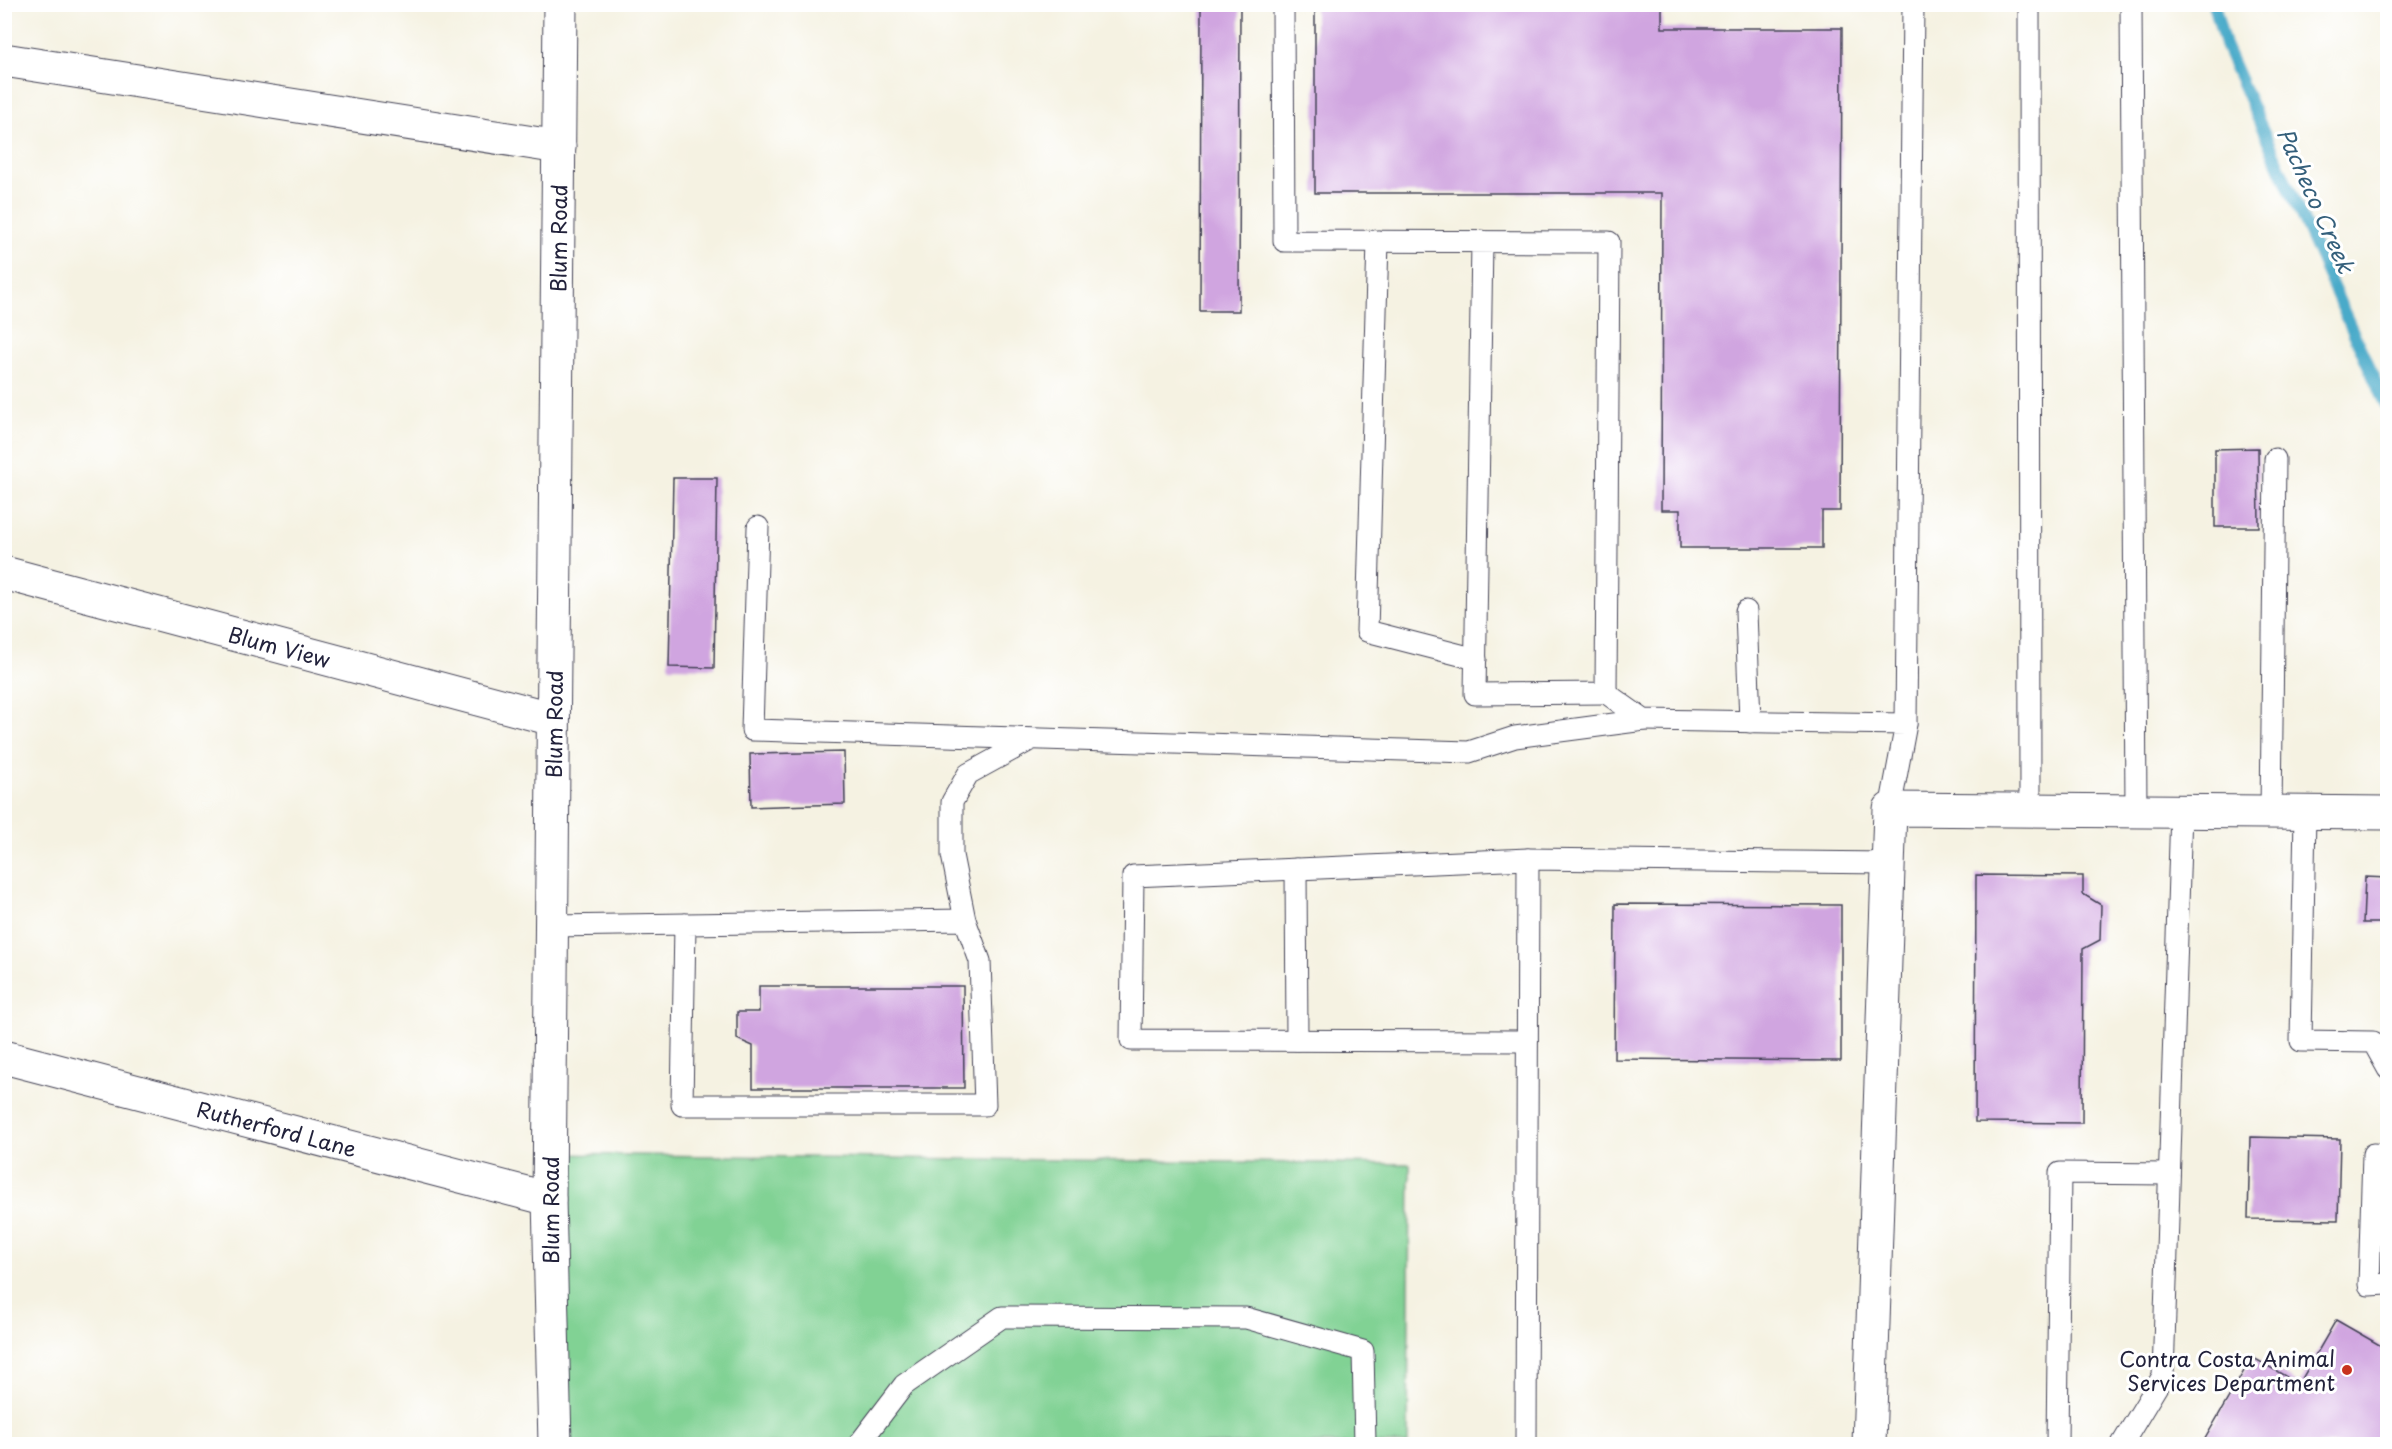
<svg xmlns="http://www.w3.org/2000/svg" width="2392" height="1449" viewBox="0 0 2392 1449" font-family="'Playpen Sans',sans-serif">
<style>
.green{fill:#81d294;stroke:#527a68;stroke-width:1.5}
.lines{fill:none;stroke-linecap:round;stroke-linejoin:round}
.stream{stroke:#4aaac9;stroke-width:12}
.building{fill:#d0a5e0}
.service-casing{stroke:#424154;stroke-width:23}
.minor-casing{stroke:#424154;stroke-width:35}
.service{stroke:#fff;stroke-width:21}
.minor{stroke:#fff;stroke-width:33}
.poi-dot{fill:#c8321e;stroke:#fff;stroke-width:2}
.labels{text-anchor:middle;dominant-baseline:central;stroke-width:6;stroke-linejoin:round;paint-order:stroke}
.street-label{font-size:21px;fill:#22223b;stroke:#fff}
.poi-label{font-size:21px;fill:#22223b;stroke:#fff;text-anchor:end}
.water-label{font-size:22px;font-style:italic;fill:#345f7b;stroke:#fff}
</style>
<rect width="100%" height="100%" fill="#fff"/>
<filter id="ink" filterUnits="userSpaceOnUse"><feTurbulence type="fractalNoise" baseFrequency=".0167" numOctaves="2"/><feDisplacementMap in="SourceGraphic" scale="12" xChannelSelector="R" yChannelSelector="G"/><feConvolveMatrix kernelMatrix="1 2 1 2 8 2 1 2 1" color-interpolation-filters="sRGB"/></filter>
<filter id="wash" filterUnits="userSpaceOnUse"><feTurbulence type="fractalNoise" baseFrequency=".008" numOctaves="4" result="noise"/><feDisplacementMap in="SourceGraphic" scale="24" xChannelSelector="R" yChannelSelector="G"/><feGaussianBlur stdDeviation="1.35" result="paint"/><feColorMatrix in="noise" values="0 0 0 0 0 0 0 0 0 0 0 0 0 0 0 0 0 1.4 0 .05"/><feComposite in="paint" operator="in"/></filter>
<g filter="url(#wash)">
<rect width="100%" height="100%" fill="#f5f2e2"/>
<!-- green -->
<path class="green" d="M550 1154 1410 1164 1408 1444H555Z"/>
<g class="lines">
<!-- stream -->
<path class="stream" d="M2214 4 2225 45 2388 410"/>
</g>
<g id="blocks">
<!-- building -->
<g class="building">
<path d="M1201 4H1240L1239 311H1200Z"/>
<path d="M1315 4H1662V28H1842L1840 511H1822V548H1680V510H1661L1662 193H1315Z"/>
<path d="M2258 448 2259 527H2215V449Z"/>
<path d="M673 478H717L714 668 669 667Z"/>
<path d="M844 752 845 804 751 807 750 754Z"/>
<path d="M1976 875 2083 876V894L2101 905 2100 940 2083 949 2082 1123 1975 1122Z"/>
<path d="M2365 877 2388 878V923H2363Z"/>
<path d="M1615 904 1841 905V1061L1614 1059Z"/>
<path d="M759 986H963L964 1088H753V1046L737 1039V1012H759Z"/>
<path d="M2386 994H2388V1034H2384Z"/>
<path d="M2250 1137 2340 1139 2338 1220 2248 1219Z"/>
<path d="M2336 1320 2383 1347 2388 1340V1444H2202L2252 1357 2299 1384Z"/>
</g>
</g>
</g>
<g filter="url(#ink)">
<use href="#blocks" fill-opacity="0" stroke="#424154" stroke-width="1.5"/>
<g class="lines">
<!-- service casing -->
<g class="service-casing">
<g id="service">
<path d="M1283 4 1284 241C1393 242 1501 242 1609 242L1606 693 1475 694 1482 241"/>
<path d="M2029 4 2030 810"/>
<path d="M2131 4 2136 811"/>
<path d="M1378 241 1367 631 1476 659"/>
<path d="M758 527 752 730 1469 752 1515 737 1644 720"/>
<path d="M1746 611 1750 722"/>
<path d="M1606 693 1644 720 1906 724 1890 809"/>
<path d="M1906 724 1913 4"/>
<path d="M2271 812 2275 459"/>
<path d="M2305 813 2301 1041 2373 1042 2388 1069"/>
<path d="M1296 869 1297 1040"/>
<path d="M965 920 952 855V802L968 774 1030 740"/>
<path d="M552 926 965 920 980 961 985 1105H682L685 924"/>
<path d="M1527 1041 1131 1040 1133 876 1528 859"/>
<path d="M2388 1155 2373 1154 2369 1285 2388 1284"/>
<path d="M859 1444 904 1385 1002 1317 1246 1318 1363 1351 1365 1444"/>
<path d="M1526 1444 1528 859 1888 863"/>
<path d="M2057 1444 2060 1173 2169 1174"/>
<path d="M2122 1444 2163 1376 2181 811"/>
</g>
</g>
<!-- minor casing -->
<g class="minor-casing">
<g id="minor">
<path d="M4 60 559 147"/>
<path id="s1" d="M4 573 553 719"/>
<path id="s2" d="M4 1057 549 1199"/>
<path id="s3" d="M555 1444 549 1199 560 4"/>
<path d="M1869 1444 1890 809 2388 813"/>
</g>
</g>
<!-- service -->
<use href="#service" class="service"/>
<!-- minor -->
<use href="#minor" class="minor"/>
</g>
</g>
<!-- markers -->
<circle class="poi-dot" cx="2347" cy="1370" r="6"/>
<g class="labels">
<!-- street labels -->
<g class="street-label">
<text stroke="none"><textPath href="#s3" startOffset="1206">Blum Road</textPath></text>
<text stroke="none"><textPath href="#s1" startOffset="285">Blum View</textPath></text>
<text stroke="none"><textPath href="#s3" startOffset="720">Blum Road</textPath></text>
<text stroke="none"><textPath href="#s2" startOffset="282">Rutherford Lane</textPath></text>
<text transform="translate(550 1210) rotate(-90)">Blum Road</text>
</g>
<!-- poi labels -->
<g class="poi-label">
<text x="2335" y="1358">Contra Costa Animal<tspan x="2335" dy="24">Services Department</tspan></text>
</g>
<!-- water labels -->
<g class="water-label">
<text transform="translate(2317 200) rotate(66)">Pacheco Creek</text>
</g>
</g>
<!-- margin -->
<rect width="2392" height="1449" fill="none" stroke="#fff" stroke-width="24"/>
</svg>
